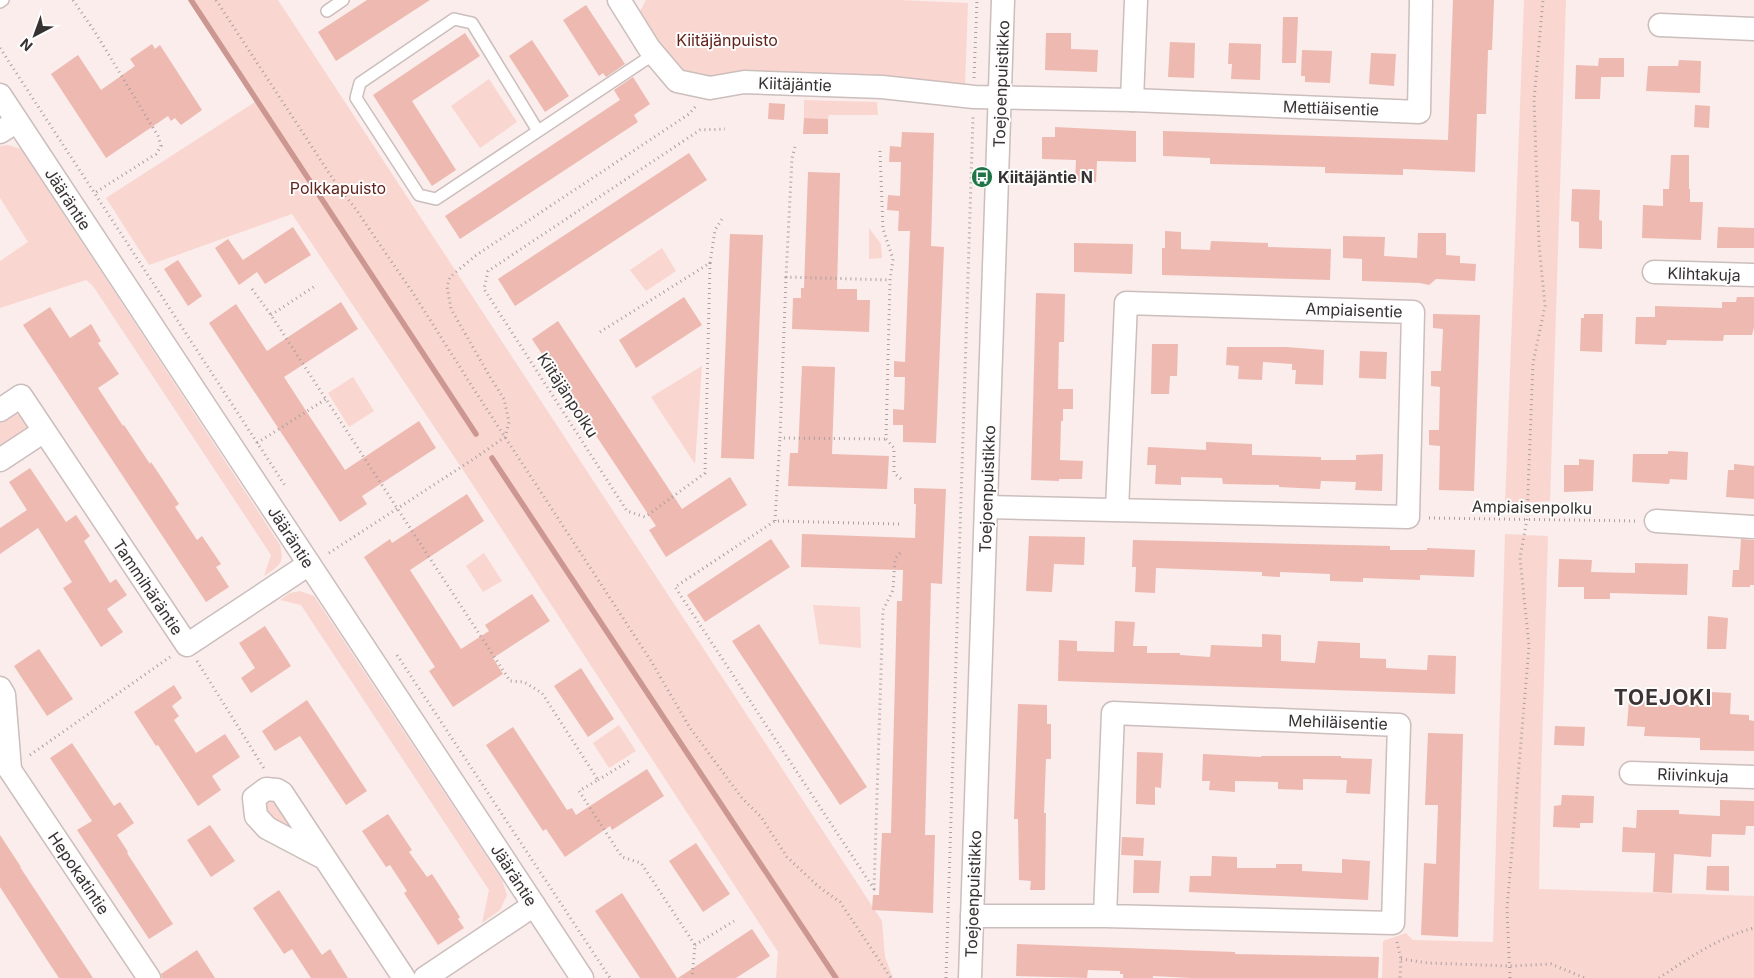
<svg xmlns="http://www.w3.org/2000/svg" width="1754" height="978" viewBox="0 0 1754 978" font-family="Inter,sans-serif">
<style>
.green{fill:#fad6d1}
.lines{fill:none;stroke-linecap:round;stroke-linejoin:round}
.stream{stroke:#cb9790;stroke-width:5.5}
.building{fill:#eeb9b1}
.lane-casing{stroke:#cbbebc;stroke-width:14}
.street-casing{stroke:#cbbebc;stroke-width:25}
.path{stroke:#aaa09f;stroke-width:3;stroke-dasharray:1 4;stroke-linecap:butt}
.lane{stroke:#fff;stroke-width:11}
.street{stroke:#fff;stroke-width:22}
.labels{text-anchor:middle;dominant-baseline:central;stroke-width:4;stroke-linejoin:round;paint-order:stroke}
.park-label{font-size:16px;fill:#62231d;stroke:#fdfdfd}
.street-label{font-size:16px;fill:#373232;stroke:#fdfdfd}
.poi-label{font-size:16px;font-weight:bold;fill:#373232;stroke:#fdfdfd;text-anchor:start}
.district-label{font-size:21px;font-weight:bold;letter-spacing:1px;fill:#3d3331;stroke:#fdfdfd}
</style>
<rect width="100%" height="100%" fill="#faedeb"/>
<!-- green -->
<g class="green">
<path d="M191 0H278L882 921 885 957 893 978H776L778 952 469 479 292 214 149 265 106 198 255 102Z"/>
<path d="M646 0H899L968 3 965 85 713 79 681 72 638 15Z"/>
<path d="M1524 0H1566L1550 501 1505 504Z"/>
<path d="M489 79 517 122 480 148 451 106Z"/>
<path d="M804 100 877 102 878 115H829L828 119 804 118Z"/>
<path d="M8 145 21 149 280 545C285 564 279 566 264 576L271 555 93 286 86 280 0 308V261L28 242 0 198V146Z"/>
<path d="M869 228 881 244 882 258 869 259Z"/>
<path d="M662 248 676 271 646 291 630 270Z"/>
<path d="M702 366 695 464 651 397Z"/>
<path d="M353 377 374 411 349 427 328 393Z"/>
<path d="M9 412C24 415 34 424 21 437 16 443 7 447 0 451V418Z"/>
<path d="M1505 534 1548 536 1541 782 1539 889 1754 896V978H1382L1383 941 1406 933 1413 940 1493 942Z"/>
<path d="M484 553 502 581 483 592 466 566Z"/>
<path d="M300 591 314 596 502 880 507 895 500 910 482 923 489 890 301 605 280 600 290 593Z"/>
<path d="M813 605 860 607 861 648 819 644Z"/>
<path d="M619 725 636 751 609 768 593 743Z"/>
<path d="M276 799 304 835 264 816 262 800Z"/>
</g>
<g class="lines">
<!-- stream -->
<g class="stream">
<path d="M191 0 476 434"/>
<path d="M492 458 836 978"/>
</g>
</g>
<!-- building -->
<g class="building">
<path d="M367 0H430L336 61 318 32Z"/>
<path d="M1453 0H1494L1492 50H1488L1486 114H1477L1475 172 1403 169V175L1325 173V167L1210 164V158L1163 156V131L1448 140Z"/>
<path d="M586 5 625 64 606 77 603 73 599 76 563 20Z"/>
<path d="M1283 17H1298L1296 63H1282Z"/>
<path d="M465 33 480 56 412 101 456 170 432 186 373 95Z"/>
<path d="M1046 33H1071V49L1098 50 1097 72 1045 70Z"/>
<path d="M532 40 569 96 545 112 509 56Z"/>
<path d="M1170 42 1195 43 1194 78 1168 77Z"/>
<path d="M1229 43 1261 44 1260 80 1231 79 1232 64H1228Z"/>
<path d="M152 44 155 49 160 45 202 110 181 125 175 118 171 121 168 116 106 158 51 74 78 55 101 90 135 66 130 59Z"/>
<path d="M1302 50 1332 51 1330 83 1305 82V76H1301Z"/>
<path d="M1371 53 1396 54 1394 86 1369 84Z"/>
<path d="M1599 58H1624V77H1601L1600 99H1575L1576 65 1598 66Z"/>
<path d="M1679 60 1701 61 1700 93 1646 91 1648 66H1678Z"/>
<path d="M633 77 650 104 634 115 638 122 460 239 445 216 620 100 614 90Z"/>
<path d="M769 103 785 104 784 120 768 119Z"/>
<path d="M1695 105 1710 106 1709 128 1694 127Z"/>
<path d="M804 118 828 119V134H803Z"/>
<path d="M1055 127 1136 131V162L1097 161 1096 182 1075 181 1076 160 1042 159V137H1055Z"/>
<path d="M902 132 934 133 931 246 944 247 936 443 903 442V425H893V409L904 410 905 377H894V361L905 362 910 231H898L899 211 887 210 888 195 900 196 901 162H889L890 146 901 147Z"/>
<path d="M689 153 707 180 515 306 498 279Z"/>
<path d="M1671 155H1689V189H1690V202H1703L1701 240 1642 238 1643 205 1663 206V189H1669Z"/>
<path d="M808 172 840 173 837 289H857V300H870L869 332 792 329 793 298H801V288H804Z"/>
<path d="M1572 189 1600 190 1599 220 1602 221V249L1579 248V222L1571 221Z"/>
<path d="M293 227 311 255 265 284 257 272 239 285 215 248 228 239 243 260Z"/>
<path d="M1718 227 1754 228V248H1717Z"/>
<path d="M1165 231 1181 232V249L1210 250 1211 241 1268 243V247L1331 249 1330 280 1162 275V248H1165Z"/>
<path d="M1418 233H1446V255L1460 256V263L1476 264 1475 281 1436 279 1429 285 1420 283 1362 281V259L1343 258V236L1385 237 1384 256 1417 258Z"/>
<path d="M730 234 763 235 754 459 721 458Z"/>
<path d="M1074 243 1133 244 1132 274 1074 272Z"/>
<path d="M178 260 202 296 188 306 164 269Z"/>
<path d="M1036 293 1065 294 1064 342H1059L1058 389H1073V409H1063V421H1061L1060 460 1083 461 1082 479H1059V481L1031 480Z"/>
<path d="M684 297 702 325 636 368 619 340Z"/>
<path d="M1737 297H1754V327L1752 335H1724L1723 341 1667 340 1666 345 1635 344 1636 317H1655V306L1722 308V302H1736Z"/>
<path d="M341 302 358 329 284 377 310 417 345 470 419 421 436 448 362 496 367 504 340 522 209 323 236 304 267 351Z"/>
<path d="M50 307 70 338 91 324 101 341 98 343 119 374 98 388 123 426 124 425 150 464 151 462 179 504 175 507 197 540 202 536 221 564 216 567 229 587 206 602 23 325Z"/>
<path d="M1433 314 1480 315 1474 491 1439 490 1440 446 1429 445V430H1439L1440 387 1431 386V371H1441L1443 329 1433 328Z"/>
<path d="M1584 314H1603L1602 352 1580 351 1581 318H1584Z"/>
<path d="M558 321 682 509 730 477 747 505 666 557 649 530 656 526 532 339Z"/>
<path d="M1152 344H1178L1177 376H1170L1169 394H1151Z"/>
<path d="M1227 347H1286L1324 350 1323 385 1295 384 1296 370H1292V364L1263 362 1262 380 1238 379 1239 366 1226 365Z"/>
<path d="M1360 351 1387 352 1386 379 1359 378Z"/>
<path d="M802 366 835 367 832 454 889 456 887 489 788 486 790 453H798Z"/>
<path d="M1206 442 1252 444V455L1321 457V460H1356V455L1383 454 1382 491 1355 490 1356 482 1321 481 1320 489 1279 487V485L1223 484 1222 478 1181 477V485L1155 484 1156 465H1147L1148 447 1206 450Z"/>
<path d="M1668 451 1688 452 1687 480 1670 479 1669 484 1632 482 1633 454H1668Z"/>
<path d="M1579 459 1594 460 1593 491 1564 492V465H1579Z"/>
<path d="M1734 464 1754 466V499L1726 497 1728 470H1734Z"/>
<path d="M30 468 66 522 76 515 90 536 84 541 110 583 116 579 127 595 107 609 123 632 101 647 63 588 72 582 38 528 0 554V528L27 510 9 482Z"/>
<path d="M914 488 946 489 942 584 931 583 925 835H935L933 913 872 910 873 895H879L882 833H891L897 601H902L903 570 801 567 802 534 915 538 916 504H914Z"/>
<path d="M467 494 484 521 410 570 461 649 489 631 485 625 532 594 550 621 493 658 503 674 453 707 429 671 435 667 364 557 390 539 392 543Z"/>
<path d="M1029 536 1085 537 1084 565 1054 564 1052 592 1026 591Z"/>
<path d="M771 539 790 567 705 622 687 595Z"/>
<path d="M1741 539 1754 540V585H1750V587H1732L1733 570H1739Z"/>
<path d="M1133 540 1390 546V550H1427V548L1475 550 1474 577 1420 575V580L1363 578V582L1330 581V574L1280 572V577L1262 576V572L1156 568 1155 593 1135 592 1136 567H1132Z"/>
<path d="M1559 559 1592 560 1591 572 1635 573V563L1688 564 1687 595 1610 593V599H1584V587H1558Z"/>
<path d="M1708 616 1728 618 1726 649H1707Z"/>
<path d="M1115 621 1135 622 1133 646H1147V653H1180V655L1210 657 1211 645 1262 647V634L1281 635V661L1315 663 1318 641 1360 643V658L1386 659V668L1427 670 1428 655 1456 656 1455 694 1058 681 1059 640 1077 641V651L1114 652Z"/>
<path d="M759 624 867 787 840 805 732 641Z"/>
<path d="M265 626 291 666 251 693 241 678 255 668 239 643Z"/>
<path d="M39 649 73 699 47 716 14 666Z"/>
<path d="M581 668 614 719 588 737 554 686Z"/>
<path d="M174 685 182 698 172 706 179 716 174 720 196 753 225 734 240 757 212 776 221 790 198 806 158 745 156 746 134 712Z"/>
<path d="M1710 692 1731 693 1730 714 1749 715V720L1754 721V751L1700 750V738L1644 736 1645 727 1627 726 1629 700H1658V705H1710Z"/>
<path d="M307 700 367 791 346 805 300 736 275 751 262 731Z"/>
<path d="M1018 704 1047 705V724H1051V759H1046L1044 813H1046L1045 890H1030L1031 881 1019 880 1018 819H1014Z"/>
<path d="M1555 726 1585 727 1584 746 1554 745Z"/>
<path d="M513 727 567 810 572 808 576 815 647 769 664 796 612 830 610 826 565 857 546 829 543 831 486 745Z"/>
<path d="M1428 733 1463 734 1458 937 1421 935 1424 863 1436 864 1438 805H1425Z"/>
<path d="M72 743 114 806 120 802 134 823 117 835 128 852 127 853 173 924 149 939 77 830 92 821 50 758Z"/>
<path d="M1137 752 1163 753 1161 788 1155 787V805L1136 804Z"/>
<path d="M1203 754 1261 757V756H1341V758L1372 759 1370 794 1346 793 1347 780 1303 779V790L1278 789V782L1235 781V792L1209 790 1210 781H1202Z"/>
<path d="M1562 795 1594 796 1593 823H1580V828L1553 827 1554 806 1561 805Z"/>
<path d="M1720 800 1754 801V826H1746L1745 835 1712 834 1711 857 1674 854 1672 893 1653 892 1655 853 1622 852 1623 827 1636 828 1637 810H1679V814L1720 816Z"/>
<path d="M388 814 412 850 409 852 427 877 432 874 460 917 458 919 464 928 438 945 404 893 407 891 390 865 386 867 362 831Z"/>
<path d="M210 825 235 861 211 877 187 840Z"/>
<path d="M0 835 21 867H20L93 978H59L47 960 0 887Z"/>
<path d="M1122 837 1144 838 1143 856 1121 855Z"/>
<path d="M696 843 730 894 703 912 669 861Z"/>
<path d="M1212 856 1237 857V868H1276V864H1302V871L1342 873V859L1370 861 1368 900 1189 892 1190 876H1211Z"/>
<path d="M1134 860 1161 861 1159 893H1133Z"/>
<path d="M1707 866H1729V891L1706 890Z"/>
<path d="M279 890 322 955 330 949 348 978H311L292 949 284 954 253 908Z"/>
<path d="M622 893 677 978H640L595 911Z"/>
<path d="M752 929 770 956 736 978H678Z"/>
<path d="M1017 944 1235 952V954L1379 957 1378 978H1192L1153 976V978H1123V974H1120V971L1088 970 1087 978 1016 976Z"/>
<path d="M197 950 215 978H162L161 974Z"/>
</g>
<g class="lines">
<!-- lane casing -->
<g class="lane-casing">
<g id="lane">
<path d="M0 2 3 0"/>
<path d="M327 11 343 0"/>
<path d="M538 131 472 23 454 19 360 83 356 98 419 195 436 199 654 54"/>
</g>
</g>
<!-- street casing -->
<g class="street-casing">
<g id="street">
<path d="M619 0 649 48 677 81 710 88 744 82 882 87 974 97 1132 100 1419 112 1421 0"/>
<path d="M1660 25 1754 29"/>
<path d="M0 95 582 978"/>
<path d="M1132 100 1136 0"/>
<path d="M0 132 17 121"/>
<path d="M1654 272 1754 275"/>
<path d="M0 410 21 396 187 645 309 564"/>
<path d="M0 460 44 431"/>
<path d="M987 507 1408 517 1413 312 1126 303 1117 510"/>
<path d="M1656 521 1754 527"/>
<path d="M0 688 4 695 10 769"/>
<path d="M0 755 149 978"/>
<path d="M1631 773 1754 777"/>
<path d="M324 858 267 828 256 816 254 798 266 789 277 790 282 793 404 978"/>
<path d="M972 916H1105L1393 923 1399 725 1113 713 1105 916"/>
<path d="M425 978 534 905"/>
<path d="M970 978 1003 0"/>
</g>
</g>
<!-- path -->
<g class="path">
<path d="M73 0 95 32 158 136 161 146 156 154 93 194"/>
<path d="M216 0 333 179 357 211 413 293 475 391 651 661 690 728 742 798 761 817 787 857 819 887 840 902 891 978"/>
<path d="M0 48 286 487"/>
<path d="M974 78 977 0"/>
<path d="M795 147 792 158 786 277 890 280"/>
<path d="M880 151 883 229 893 259 890 280 886 439 894 448V473L901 479"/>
<path d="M710 263 705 473 645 517 627 511 484 289 488 271 700 130 725 129"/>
<path d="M786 277 780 438 886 439"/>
<path d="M252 289 271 315 510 681 524 682 542 693 598 780 579 791 622 857 641 863 695 945 692 978"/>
<path d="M271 315 315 286"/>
<path d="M600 332 710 263 715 230 722 219"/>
<path d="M257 443 326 399"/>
<path d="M1429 518 1637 521"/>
<path d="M775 521 780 438"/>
<path d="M899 524 775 521 675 587 874 889 883 610 893 590 895 559 901 552"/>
<path d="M329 553 475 458 505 437 509 422 504 399 490 377 451 309 447 286 450 277 475 256 689 114 696 106"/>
<path d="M397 655 610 978"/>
<path d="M197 661 265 770"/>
<path d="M30 755 170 657"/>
<path d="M598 780 629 761"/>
<path d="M1397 942 1401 959 1400 978"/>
<path d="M695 945 734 921"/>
<path d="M1401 959 1428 963 1510 966 1551 964 1585 978"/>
<path d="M946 978 973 117"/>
<path d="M1510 978 1507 909 1529 646 1520 558 1527 519 1533 363 1545 306 1539 244 1534 100 1543 0"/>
<path d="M1659 978C1689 958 1719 937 1754 928"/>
</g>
<!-- lane -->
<use href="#lane" class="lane"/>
<!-- street -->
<use href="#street" class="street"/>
</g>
<!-- icons -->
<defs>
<g id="bus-disc" transform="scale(1.125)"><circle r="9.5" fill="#207548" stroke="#fdfdfd"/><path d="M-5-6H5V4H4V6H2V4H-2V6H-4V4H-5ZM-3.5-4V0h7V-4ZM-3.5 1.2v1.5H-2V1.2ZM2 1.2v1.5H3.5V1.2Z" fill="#fff"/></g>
</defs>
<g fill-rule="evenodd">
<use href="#bus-disc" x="982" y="177"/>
</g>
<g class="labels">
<!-- park labels -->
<g class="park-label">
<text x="727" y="40">Kiitäjänpuisto</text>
<text x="338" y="188">Polkkapuisto</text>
</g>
<!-- street labels -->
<g class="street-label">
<text transform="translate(795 84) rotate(2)">Kiitäjäntie</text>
<text transform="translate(1001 84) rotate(-88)">Toejoenpuistikko</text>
<text transform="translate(1331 108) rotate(2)">Mettiäisentie</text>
<text transform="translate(68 199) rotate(57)">Jääräntie</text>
<text transform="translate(1704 274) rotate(2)">Klihtakuja</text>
<text transform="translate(1354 310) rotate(2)">Ampiaisentie</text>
<text transform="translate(568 395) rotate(57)">Kiitäjänpolku</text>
<text transform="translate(987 489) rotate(-88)">Toejoenpuistikko</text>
<text transform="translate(1532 507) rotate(1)">Ampiaisenpolku</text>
<text transform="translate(291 537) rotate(57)">Jääräntie</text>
<text transform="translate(148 587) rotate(56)">Tammihäräntie</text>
<text transform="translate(1338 722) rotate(2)">Mehiläisentie</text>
<text transform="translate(1693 775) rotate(2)">Riivinkuja</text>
<text transform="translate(79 873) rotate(56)">Hepokatintie</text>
<text transform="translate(514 875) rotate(57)">Jääräntie</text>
<text transform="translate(973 894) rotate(-88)">Toejoenpuistikko</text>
</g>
<!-- poi labels -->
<g class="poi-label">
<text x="998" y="177">Kiitäjäntie N</text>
</g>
<!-- district labels -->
<g class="district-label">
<text x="1663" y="697">TOEJOKI</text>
</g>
</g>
<!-- north arrow -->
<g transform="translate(35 35) rotate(221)" stroke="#fdfdfd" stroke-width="4" paint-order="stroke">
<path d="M0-4L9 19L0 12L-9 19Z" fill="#373232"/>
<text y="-8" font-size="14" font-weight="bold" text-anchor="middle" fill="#373232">N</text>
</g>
</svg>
